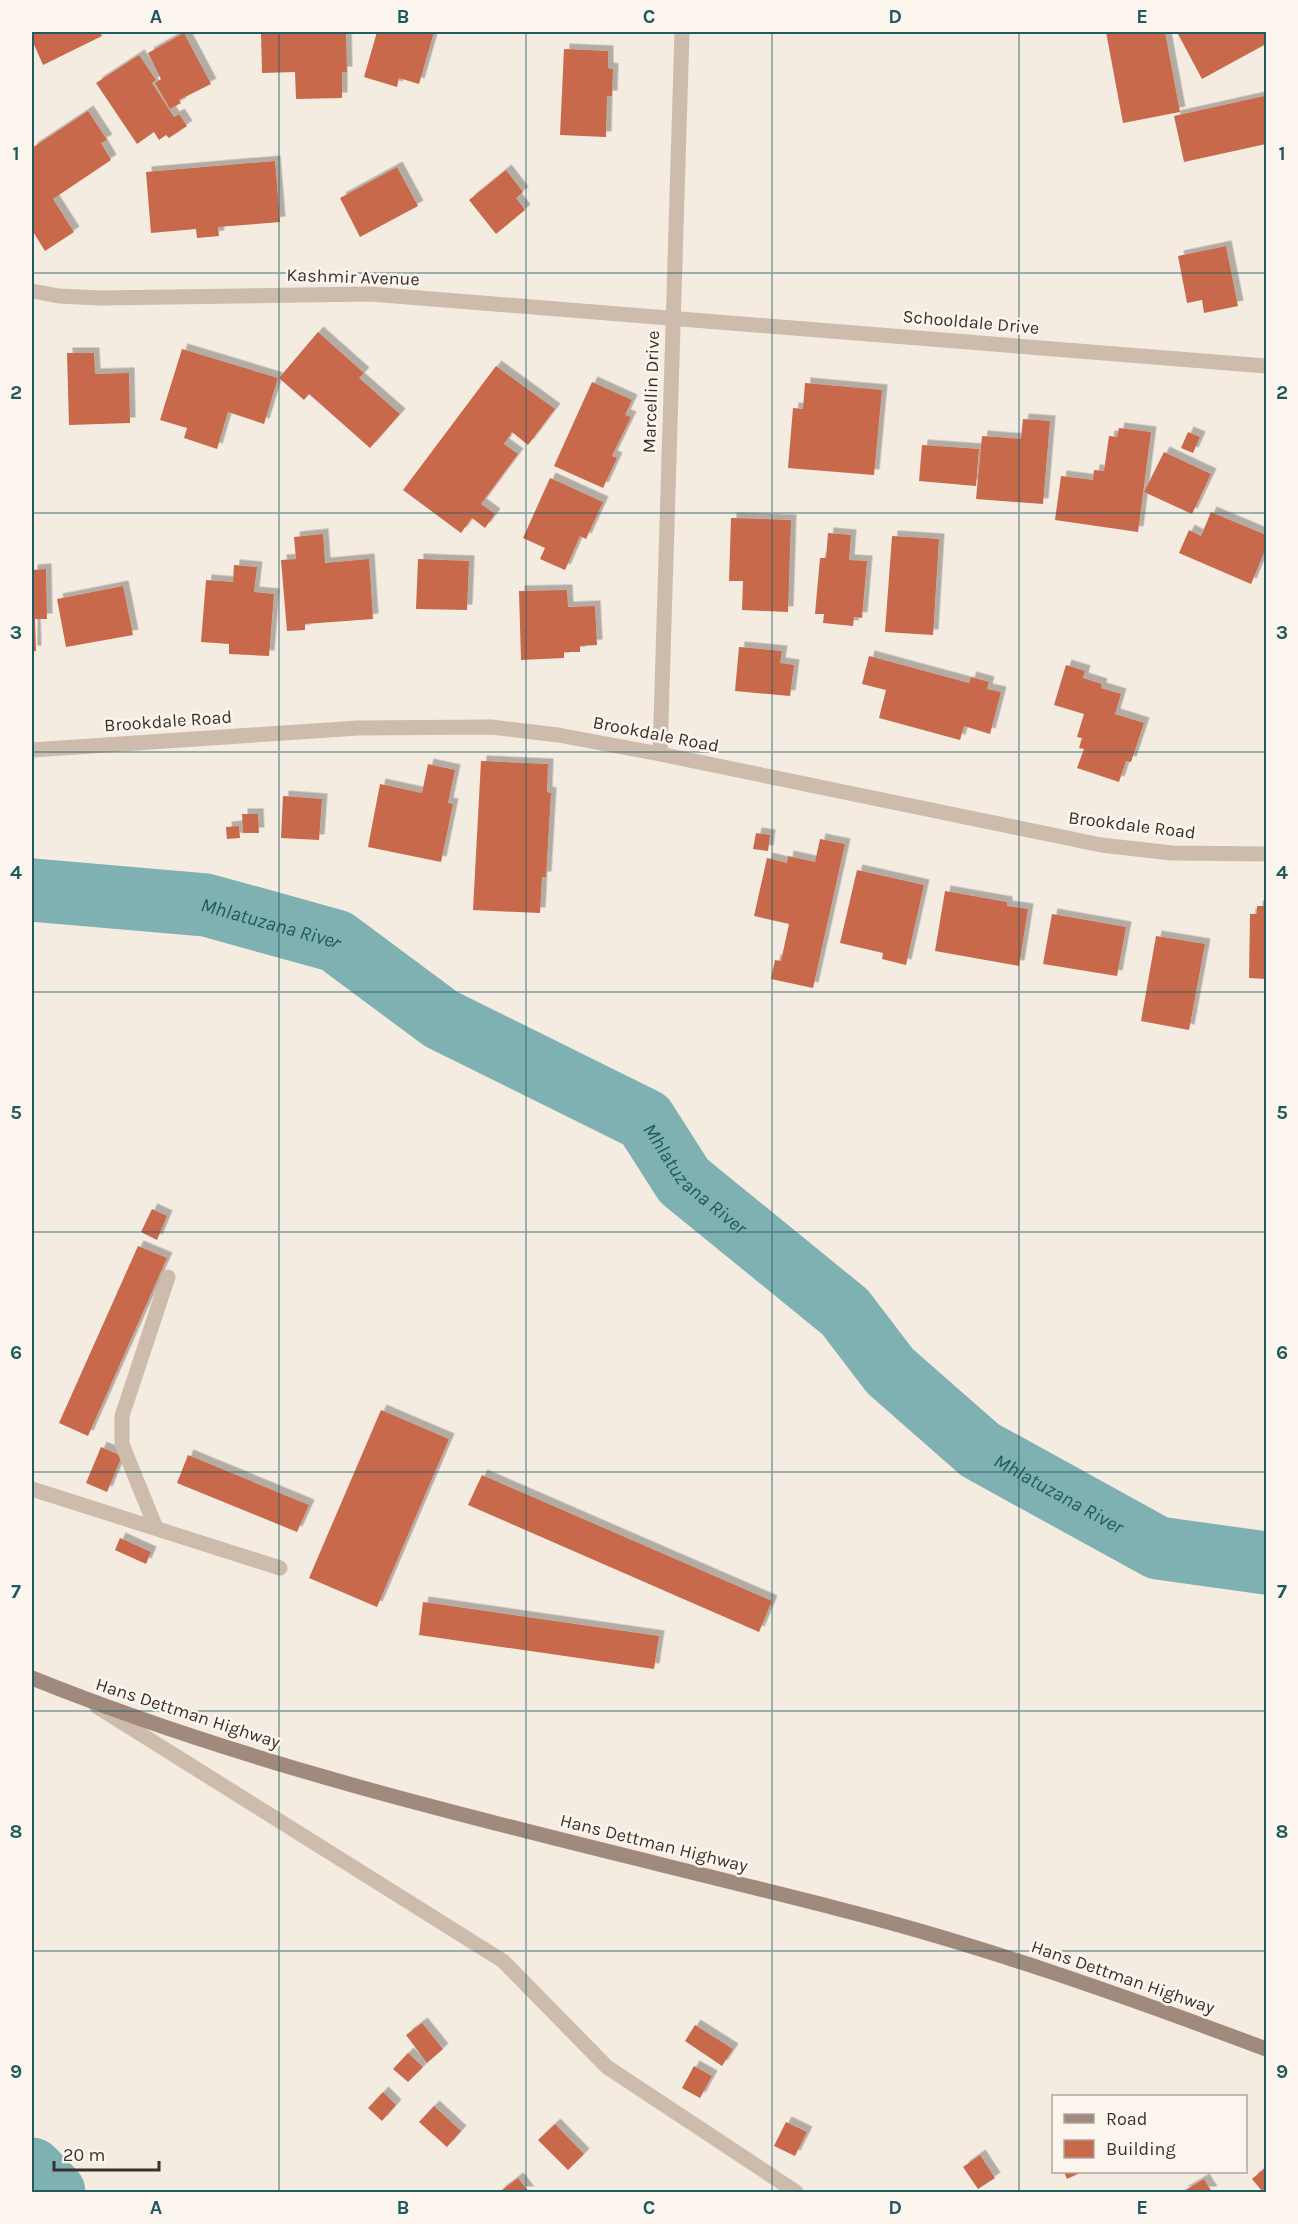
<svg xmlns="http://www.w3.org/2000/svg" width="1298" height="2224" viewBox="0 0 1298 2224" font-family="Karla,sans-serif">
<style>
.lines{fill:none;stroke-linecap:round;stroke-linejoin:round}
.river{stroke:#7fb0b2;stroke-width:63}
.building{fill:#c8694b;filter:url(#shadow)}
.lane{stroke:#cdbbac;stroke-width:15}
.street{stroke:#cdbbac;stroke-width:15}
.secondary{stroke:#a18a7d;stroke-width:15}
.grid{fill:none;stroke:#1f5a5e;stroke-width:1.5;stroke-opacity:0.55}
.labels{text-anchor:middle;dominant-baseline:central;stroke-width:5;stroke-linejoin:round;paint-order:stroke}
.street-label{font-size:18px;fill:#3b302b;stroke:#fbf5ee}
.water-label{font-size:20px;font-style:italic;fill:#1f5a5e;stroke:#fbf5ee}
.neatline{fill:none;stroke:#1f5a5e;stroke-width:2}
.grid-label{font-size:20px;text-anchor:middle;font-weight:bold;fill:#1f5a5e}
</style>
<defs>
<filter id="shadow"><feDropShadow dx="5.5" dy="-5.5" stdDeviation="0" flood-color="#0004"/></filter>
</defs>
<rect width="100%" height="100%" fill="#f4ebe1"/>
<g class="lines">
<!-- river -->
<g class="river">
<path id="s1" d="M32 890 206 905 336 941 441 1019 645 1120 684 1181 845 1312 890 1371 980 1450 1158 1548 1266 1563"/>
<path d="M32 2169 54 2192"/>
</g>
</g>
<!-- building -->
<g class="building">
<path d="M32 32H100L102 36 43 65 32 40Z"/>
<path d="M261 32H346L347 72H342V98L296 99 295 72 262 73Z"/>
<path d="M377 32H434L419 84 399 78 397 87 364 77Z"/>
<path d="M1106 32H1165L1180 112 1123 123Z"/>
<path d="M1182 32H1266V44L1202 79 1178 34Z"/>
<path d="M184 33 211 84 179 100 181 103 170 109 155 83 161 79 148 53Z"/>
<path d="M564 49 608 51V68L613 69 612 96H607L606 137 560 135Z"/>
<path d="M139 55 156 80 152 83 174 117 179 114 187 126 169 138 166 135 159 140 154 132 137 144 96 83Z"/>
<path d="M1264 96 1266 106V144L1184 162 1174 116Z"/>
<path d="M88 111 107 140 101 143 111 160 53 199 74 232 45 251 32 230V148Z"/>
<path d="M275 161 280 222 218 227 219 236 197 238 196 229 151 233 146 172Z"/>
<path d="M397 167 418 206 360 237 340 198Z"/>
<path d="M506 170 523 192 516 198 525 210 496 234 469 200Z"/>
<path d="M1226 246 1238 306 1204 313 1202 300 1187 303 1178 256Z"/>
<path d="M318 332 364 373 359 378 400 414 370 448 309 394 304 400 279 378Z"/>
<path d="M182 349 278 378 264 424 228 412 217 449 184 438 187 428 160 420Z"/>
<path d="M67 353H94L95 374 129 373 130 423 69 425Z"/>
<path d="M496 366 555 409 528 445 512 432 504 444 518 454 481 504 495 514 485 528 472 518 461 533 403 490Z"/>
<path d="M592 382 632 400 625 415 631 417 612 456 617 458 603 488 554 466Z"/>
<path d="M805 383 882 390 874 475 788 468 793 408 803 409Z"/>
<path d="M1023 419 1050 421 1043 504 976 499 982 436 1021 439Z"/>
<path d="M1119 428 1151 432 1138 532 1055 520 1061 476 1093 480 1094 470 1104 471 1109 436 1117 437Z"/>
<path d="M1188 432 1200 437 1193 453 1181 448Z"/>
<path d="M922 445 979 449 976 486 919 481Z"/>
<path d="M1164 452 1211 474 1192 514 1144 492Z"/>
<path d="M550 478 603 502 586 539 580 536 565 570 540 559 545 548 523 538Z"/>
<path d="M1211 512 1266 535V548L1251 584 1179 553 1189 530 1201 536Z"/>
<path d="M731 518 791 520 788 612 742 610 743 581H729Z"/>
<path d="M828 533 851 535 849 560 867 561 862 618 854 617 853 626 823 623 824 614H815L820 558H826Z"/>
<path d="M323 534 325 563 369 559 373 619 305 624V630L287 631 281 560 296 559 294 537Z"/>
<path d="M892 536 939 539 933 635 885 632Z"/>
<path d="M418 559 469 561 467 610 416 609Z"/>
<path d="M234 565 257 567 254 592 274 594 269 656 229 654V644L201 642 206 580 233 582Z"/>
<path d="M46 569 47 619H35L36 651H32V570Z"/>
<path d="M123 586 133 635 66 647 57 599Z"/>
<path d="M567 590 568 607 595 606 597 645 580 646V652H564V658L521 660 519 591Z"/>
<path d="M739 647 782 651 780 663 794 665 790 696 735 691Z"/>
<path d="M869 656 969 683 971 677 989 682 987 689 1001 692 990 734 964 726 960 740 879 718 886 690 862 684Z"/>
<path d="M1066 665 1085 671 1083 678 1102 684 1101 688 1121 694 1115 714 1144 723 1131 762 1126 761 1119 782 1077 768 1084 749 1079 748 1082 738 1077 737 1084 714 1054 705Z"/>
<path d="M481 761 548 764 547 792 551 793 546 877H542L540 913 473 910Z"/>
<path d="M428 764 455 770 448 803 453 804 441 862 368 847 380 784 422 793Z"/>
<path d="M283 796 322 799 319 840 281 838Z"/>
<path d="M242 814H258L259 833H243Z"/>
<path d="M239 826 240 838 227 839 226 827Z"/>
<path d="M756 833 770 835 768 851 753 849Z"/>
<path d="M820 839 845 844 813 988 771 979 775 960 781 961 789 924 754 916 767 858 787 863 788 856 815 862Z"/>
<path d="M857 870 924 885 906 965 882 959 883 953 840 943Z"/>
<path d="M945 891 1007 902V906L1028 909 1019 966 935 951Z"/>
<path d="M1257 906H1266V979L1249 978 1250 914H1257Z"/>
<path d="M1052 914 1126 927 1117 976 1043 964Z"/>
<path d="M1156 936 1205 944 1189 1030 1141 1021Z"/>
<path d="M152 1209 167 1216 157 1240 141 1232Z"/>
<path d="M138 1246 167 1258 88 1436 59 1423Z"/>
<path d="M381 1410 449 1439 377 1607 309 1578Z"/>
<path d="M101 1447 122 1456 107 1492 86 1483Z"/>
<path d="M188 1455 309 1505 297 1532 177 1483Z"/>
<path d="M482 1475 772 1601 759 1632 468 1505Z"/>
<path d="M120 1538 151 1552 146 1564 115 1550Z"/>
<path d="M423 1602 659 1636 654 1669 419 1635Z"/>
<path d="M422 2023 443 2049 427 2063 406 2035Z"/>
<path d="M695 2025 733 2049 722 2066 685 2041Z"/>
<path d="M408 2053 423 2067 408 2082 393 2069Z"/>
<path d="M694 2066 712 2076 700 2098 682 2088Z"/>
<path d="M383 2092 396 2105 382 2121 368 2108Z"/>
<path d="M434 2106 461 2131 447 2147 419 2122Z"/>
<path d="M786 2122 807 2132 795 2156 774 2146Z"/>
<path d="M555 2124 584 2154 568 2170 538 2140Z"/>
<path d="M980 2155 995 2178 978 2189 963 2167Z"/>
<path d="M1265 2168 1266 2188 1262 2191 1252 2179Z"/>
<path d="M1064 2172H1082L1067 2179Z"/>
<path d="M518 2178 529 2192H499Z"/>
<path d="M1204 2179 1212 2192H1182Z"/>
</g>
<g class="lines">
<!-- lane -->
<g class="lane">
<path d="M32 1489 280 1568"/>
<path d="M156 1528 122 1444V1416L168 1277"/>
</g>
<!-- street -->
<g class="street">
<path d="M32 291 59 296 100 298 370 294 1266 366"/>
<path d="M32 750 358 728 491 727 558 735 660 754 1101 845 1172 853 1266 854"/>
<path d="M660 754 682 32"/>
<path d="M96 1706 503 1961 607 2067 796 2192"/>
</g>
<!-- secondary -->
<path class="secondary" d="M32 1678C290 1782 566 1839 835 1908 982 1945 1125 1996 1266 2049"/>
</g>
<!-- grid -->
<path class="grid" d="M279 32V2192M526 32V2192M772 32V2192M1019 32V2192M32 273H1266M32 513H1266M32 752H1266M32 992H1266M32 1232H1266M32 1472H1266M32 1711H1266M32 1951H1266"/>
<g class="labels">
<!-- street labels -->
<g class="street-label">
<text transform="translate(353 277) rotate(2)">Kashmir Avenue</text>
<text transform="translate(971 322) rotate(5)">Schooldale Drive</text>
<text transform="translate(651 392) rotate(-88)">Marcellin Drive</text>
<text transform="translate(168 721) rotate(-4)">Brookdale Road</text>
<text transform="translate(656 734) rotate(11)">Brookdale Road</text>
<text transform="translate(1132 825) rotate(7)">Brookdale Road</text>
<text transform="translate(188 1713) rotate(18)">Hans Dettman Highway</text>
<text transform="translate(654 1843) rotate(14)">Hans Dettman Highway</text>
<text transform="translate(1123 1977) rotate(19)">Hans Dettman Highway</text>
</g>
<!-- water labels -->
<g class="water-label">
<text stroke="none"><textPath href="#s1" startOffset="242">Mhlatuzana River</textPath></text>
<text stroke="none"><textPath href="#s1" startOffset="746">Mhlatuzana River</textPath></text>
<text stroke="none"><textPath href="#s1" startOffset="1232">Mhlatuzana River</textPath></text>
</g>
</g>
<!-- border -->
<rect width="1298" height="2224" fill="none" stroke="#fbf5ee" stroke-width="66"/>
<!-- legend -->
<rect x="1052" y="2095" width="195" height="78" fill="#fbf5ee" stroke="#aea6a0" stroke-width="1.5"/>
<rect x="1064" y="2114" width="30" height="9" fill="#a18a7d" stroke="#aea6a0" stroke-width="1.5"/>
<text x="1106" y="2125" font-size="18" fill="#3b302b">Road</text>
<rect x="1064" y="2140" width="30" height="18" fill="#c8694b" stroke="#aea6a0" stroke-width="1.5"/>
<text x="1106" y="2155" font-size="18" fill="#3b302b">Building</text>
<!-- scale -->
<path d="M54 2161v9h105v-9" fill="none" stroke="#3b302b" stroke-width="3"/>
<text x="63" y="2161" font-size="18" fill="#3b302b" stroke="#fbf5ee" stroke-width="4.5" paint-order="stroke">20 m</text>
<rect x="33" y="33" width="1232" height="2158" class="neatline"/>
<g class="grid-label">
<text x="156" y="23">A</text>
<text x="403" y="23">B</text>
<text x="649" y="23">C</text>
<text x="895" y="23">D</text>
<text x="1142" y="23">E</text>
<text x="16" y="160">1</text>
<text x="1282" y="160">1</text>
<text x="16" y="399">2</text>
<text x="1282" y="399">2</text>
<text x="16" y="639">3</text>
<text x="1282" y="639">3</text>
<text x="16" y="879">4</text>
<text x="1282" y="879">4</text>
<text x="16" y="1119">5</text>
<text x="1282" y="1119">5</text>
<text x="16" y="1359">6</text>
<text x="1282" y="1359">6</text>
<text x="16" y="1598">7</text>
<text x="1282" y="1598">7</text>
<text x="16" y="1838">8</text>
<text x="1282" y="1838">8</text>
<text x="16" y="2078">9</text>
<text x="1282" y="2078">9</text>
<text x="156" y="2214">A</text>
<text x="403" y="2214">B</text>
<text x="649" y="2214">C</text>
<text x="895" y="2214">D</text>
<text x="1142" y="2214">E</text>
</g>
</svg>
